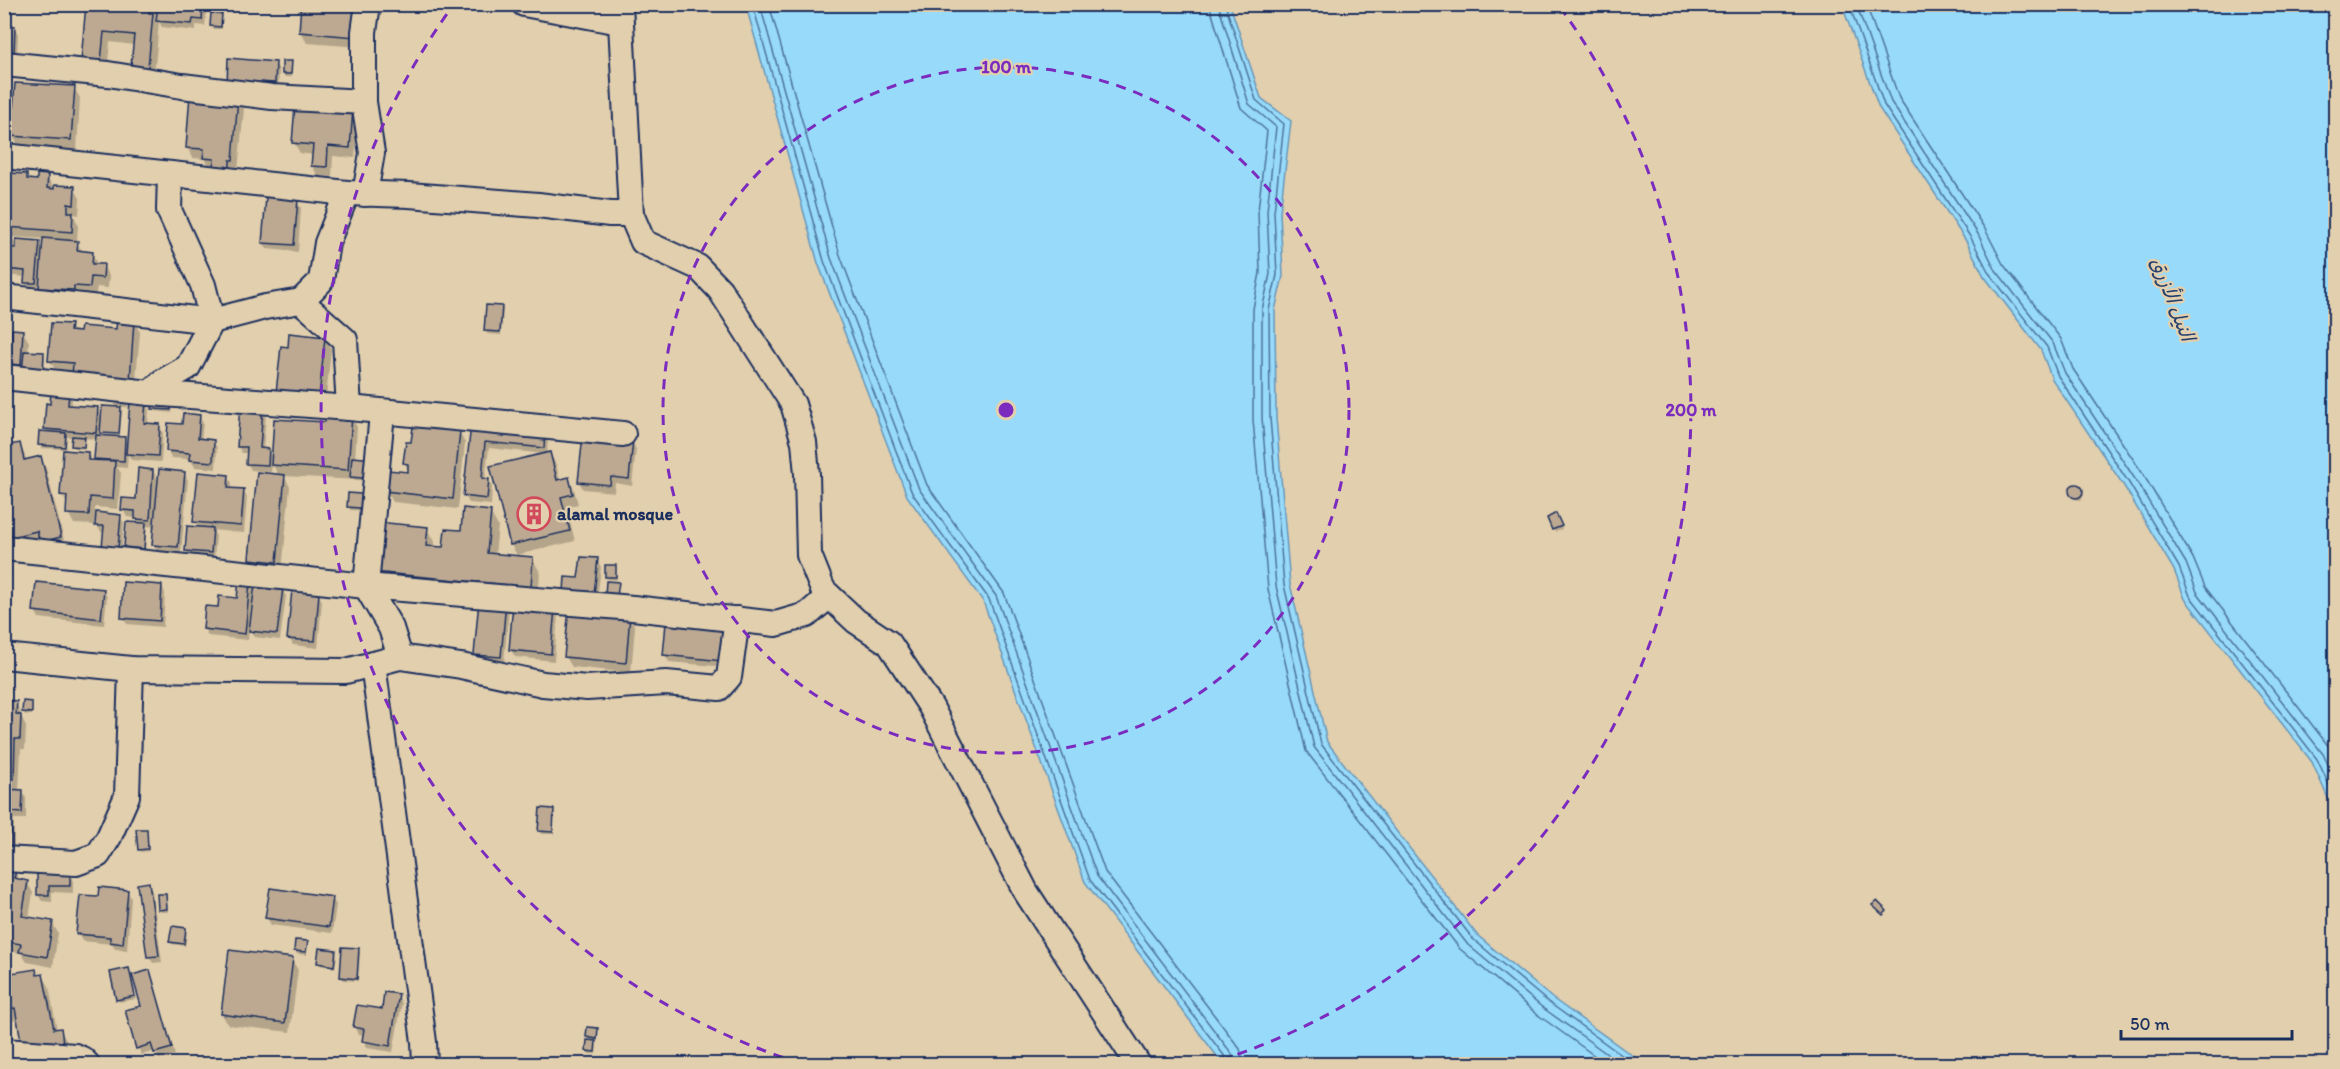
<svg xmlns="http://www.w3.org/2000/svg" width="2340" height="1069" viewBox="0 0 2340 1069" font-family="Itim,'Playpen Sans Arabic',sans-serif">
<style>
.water{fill:#97daf9;stroke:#6596bb;stroke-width:1.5}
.shadow{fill:#0003;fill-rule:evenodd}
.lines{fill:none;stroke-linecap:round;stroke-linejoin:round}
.shore{stroke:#4d739c;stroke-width:1.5}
.building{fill:#bda992;stroke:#1b2f5e;stroke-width:1.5}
.minor-casing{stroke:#1b2f5e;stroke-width:28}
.minor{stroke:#e2cfad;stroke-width:24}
.ring{fill:none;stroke:#7b2cbf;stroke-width:3;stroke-dasharray:10 8}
.labels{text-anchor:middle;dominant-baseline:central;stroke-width:4.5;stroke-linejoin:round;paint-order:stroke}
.poi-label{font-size:18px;font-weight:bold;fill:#1b2f5e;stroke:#e2cfad;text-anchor:start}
.water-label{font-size:20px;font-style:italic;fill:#27406e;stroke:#e2cfad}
.centre{fill:#7b2cbf;stroke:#e2cfad;stroke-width:3}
.ring-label{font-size:18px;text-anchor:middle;font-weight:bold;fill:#7b2cbf;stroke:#e2cfad;stroke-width:4.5;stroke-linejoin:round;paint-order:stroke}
</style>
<rect width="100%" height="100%" fill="#e2cfad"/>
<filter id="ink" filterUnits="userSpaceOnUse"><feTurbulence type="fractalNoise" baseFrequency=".0167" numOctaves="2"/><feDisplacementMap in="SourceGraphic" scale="12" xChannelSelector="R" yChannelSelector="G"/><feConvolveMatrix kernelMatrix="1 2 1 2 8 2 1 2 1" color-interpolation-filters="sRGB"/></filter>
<g filter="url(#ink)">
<!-- water -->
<g class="water">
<path d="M749 4 1230 5 1261 98 1291 121 1280 212 1283 276 1275 310 1276 418 1290 584 1327 742 1477 935 1552 998 1644 1064H1223L1085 882 983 601 907 496 818 263 748 13Z"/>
<path d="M1842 5H2335V814L2312 762 2185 599 2174 570 2124 486 2052 379 2041 350 1984 276 1966 241 1879 108Z"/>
</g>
<!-- shadow -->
<g class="shadow">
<path d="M88 4H207L205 26 196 25V31L162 27 159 22 154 78 139 77 134 45 110 42 107 72 89 71Z"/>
<path d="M363 4 360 47 307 43 300 32Z"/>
<path d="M222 16V29H213L211 26Z"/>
<path d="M4 26 14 27 18 34 17 58 4 57Z"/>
<path d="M230 60 275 63 279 70 278 90 262 88Z"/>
<path d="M291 63 292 77H285L283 74Z"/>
<path d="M74 88 80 98 77 150 19 147 13 136Z"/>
<path d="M238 99 244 109 238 171 211 168 205 159 193 158 187 148Z"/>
<path d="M352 111 358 121 355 158 333 156 332 177 318 176 312 166 313 155 300 153 294 143Z"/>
<path d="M26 175 29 181H38L47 177 56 191 74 188 80 198 79 215 73 214 78 224 77 243 83 252 92 253 98 266H103L109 276 108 288 97 287 95 297 47 298 40 286V290L29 289 25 282 26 277 4 275V191L7 195ZM6 224 13 236 5 235ZM12 237 45 239 44 251 39 243 17 247Z"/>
<path d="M297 201 301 208 298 252 267 249 263 243Z"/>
<path d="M501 307 503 310 501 335 487 334 486 331Z"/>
<path d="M134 322 140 332 135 391 56 371 50 361 70 326 74 333 117 330Z"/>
<path d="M23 332 29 342 28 353 43 354 45 357 44 373 17 375 11 361H4V339H13Z"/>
<path d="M325 338 331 349 325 408 289 348Z"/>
<path d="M68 393 72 400 71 407 97 409 103 419 117 409 115 404V396L128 399V407H119L122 412 120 433 101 432 100 429 99 437H105L103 435 120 436V439H124L128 445 145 403 149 410 148 425 159 426 163 432 161 462 131 460 128 454 127 468 117 467 121 473 118 509 95 507V514L120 516 124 523 121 554 105 532H101L94 521V525L74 524 68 513V506L62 495 65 449 41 448 40 445 48 433 45 428 52 405ZM67 437H73L74 448 85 449 83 438 97 439 96 458 98 462 92 461 88 453 66 452Z"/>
<path d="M173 402 172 413 155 411 153 409Z"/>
<path d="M262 408 266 415 263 450H268L273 459 326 424 351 417 357 427 355 459 375 481 284 476 290 487 282 572 256 569 250 559 279 476 272 464 271 472 251 470 247 463 248 453H242L238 446Z"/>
<path d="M199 416 203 423 201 440 213 441 217 448 216 469 195 467 190 459 171 458 168 451 183 426Z"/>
<path d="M447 425 451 431 459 432 465 443 458 509 393 502 387 491 409 474 405 463 412 444Z"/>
<path d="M472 427 544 434 548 441 547 454H550L556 464 560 481 568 479 574 489 578 504 566 507 575 541 517 555 511 545 492 468 545 454 489 448 485 480H489L492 487 491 505 469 503 465 496Z"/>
<path d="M632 442 636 449 632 486 615 483 614 492 583 489 579 482Z"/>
<path d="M20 444 27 461 40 458 46 468 66 548 18 547 12 536Z"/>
<path d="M153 471 159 482 184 473 188 480 181 554 157 551 153 544 155 527 147 526 145 551 128 550 126 547 140 525 136 518 127 517 123 510 138 501Z"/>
<path d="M228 477 232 483V490L243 491 247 497 244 533 212 530 216 536 214 559 190 557 186 551 199 528 195 521Z"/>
<path d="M2077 486 2084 494 2081 500 2075 499 2073 496 2072 489Z"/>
<path d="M350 495 372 511 350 510Z"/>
<path d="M490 512 498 526 495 555 532 558 540 572 538 600 382 586 374 572 427 529 435 543V548L445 549 462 532Z"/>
<path d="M1555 515 1562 529 1555 532 1549 519Z"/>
<path d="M597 560 601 567 597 600 580 580Z"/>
<path d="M4 562H8L12 569 7 618 4 617Z"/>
<path d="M615 567 617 580 608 579 606 577Z"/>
<path d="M249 583 255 593 282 589 286 596 280 640 254 637 249 628 248 640 208 636 204 629 219 609 238 600Z"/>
<path d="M162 586 165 593 163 627 127 624 123 617Z"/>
<path d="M103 590 107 597 104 625 39 618 35 611Z"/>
<path d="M318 594 322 601 318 648 293 645 289 638Z"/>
<path d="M505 604 509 610 504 663 480 661 476 654Z"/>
<path d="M554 609 558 615 554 661 515 657 511 650Z"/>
<path d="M629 616 635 627 631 673 572 667 566 657Z"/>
<path d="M725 630 726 667 669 662 665 655Z"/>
<path d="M4 702H16L26 727 25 749H21L19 791H22L26 798V819H14V853H4Z"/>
<path d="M31 703 32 715H25L24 712Z"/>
<path d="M553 810 554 834H541L540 831Z"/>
<path d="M146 830 149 851 141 852 139 849Z"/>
<path d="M69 869 73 875V893L52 892V902L42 901 38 895 50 875Z"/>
<path d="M4 871 15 872 20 881 27 882 33 893 29 918 52 922 58 933 53 967 27 962 21 953 4 950Z"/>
<path d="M148 884 152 891 162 962 153 963 149 957Z"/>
<path d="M127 891 131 898 127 950 115 949 112 944 82 941 78 934 99 898Z"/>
<path d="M166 895 168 912H161L160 909Z"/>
<path d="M332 898 336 905 332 933 271 925 267 918Z"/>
<path d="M185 930 187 933 185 946 172 944 170 941Z"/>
<path d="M307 943V955L297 954 295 951Z"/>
<path d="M358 950 360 953 358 981 343 980 341 977Z"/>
<path d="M335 952 337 955 335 968 320 965 319 962Z"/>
<path d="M292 960 298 970 290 1032 228 1025 222 1014Z"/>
<path d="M35 970 38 977 43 976 49 986 57 1030H60L66 1040 68 1052 19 1019 4 1022V983L14 981Z"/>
<path d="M149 972 153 979 175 1055 159 1059 155 1051 142 1055 138 1048Z"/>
<path d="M112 973H130L136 999 119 1002Z"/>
<path d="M398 996 402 1003 393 1052 367 1048 364 1041V1035L358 1034 354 1027 383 1011Z"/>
<path d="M597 1029 598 1041 594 1040 597 1045 596 1054H589L587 1051 591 1042 588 1037Z"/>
</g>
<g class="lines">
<!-- shore -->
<g class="shore">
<path d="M755 4V13L824 261 912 493 989 599 1090 880 1226 1058 1227 1064"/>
<path d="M762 4V12L831 258 919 489 996 596 1097 876 1232 1054 1235 1064"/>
<path d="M771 4V11L840 255 927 485 1004 593 1105 872 1240 1049 1244 1064"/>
<path d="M1209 4 1241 108 1267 131 1258 211 1260 273 1253 309V420L1268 589 1306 751 1460 949 1538 1015 1606 1064"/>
<path d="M1218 4 1249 104 1276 127 1267 211 1270 274 1262 310V418L1276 586 1314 747 1468 945 1543 1008 1621 1064"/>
<path d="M1225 4 1256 100 1284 124 1274 212 1277 275 1269 310 1270 418 1284 585 1321 744 1473 939 1548 1002 1634 1064"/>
<path d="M1849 4 1884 105 1971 238 1989 273 2047 347 2058 376 2129 483 2179 567 2190 596 2317 759 2336 800"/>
<path d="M1856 4 1891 102 1978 234 1995 269 2053 343 2065 373 2135 479 2186 563 2197 592 2323 754 2336 781"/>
<path d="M1866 4 1899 98 1985 229 2003 264 2061 339 2073 369 2143 474 2193 558 2205 587 2330 748 2336 759"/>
</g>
</g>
<!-- building -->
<g class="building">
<path d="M86 4H151L149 13H153L148 68 131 66 134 35 104 32 101 62 81 61Z"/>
<path d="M203 4 202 20 193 19 192 24 156 21 158 5 154 4Z"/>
<path d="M301 4H358L355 37 299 32Z"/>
<path d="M211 13 222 14 221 27 210 26Z"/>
<path d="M4 25 15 26 14 52 4 51Z"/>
<path d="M228 58 276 62 275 83 259 82V88L227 85Z"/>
<path d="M282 61H292L291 74H282Z"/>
<path d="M15 83 75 86 71 140 11 136Z"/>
<path d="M190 94 238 97 233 160H230V168L213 167 214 159 203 158 204 149 186 148Z"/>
<path d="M295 105 353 109 350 148 328 146 327 167 311 166 313 145 292 143Z"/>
<path d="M7 173 27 174V179L37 180V174L48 175 47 188 54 189V185L75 186 74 205 68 204V212H73L72 232 6 227Z"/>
<path d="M266 197 298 199 294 245 262 243Z"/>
<path d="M4 234H12L11 244 4 243Z"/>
<path d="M43 238 78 241 77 250 93 252 92 264H104L103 278 91 277 90 287 74 286V290L39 288Z"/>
<path d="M16 239 40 241 36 283H24L25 271 4 269V247L16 248Z"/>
<path d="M486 305 502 306 500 332 484 331Z"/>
<path d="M117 319 134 320 130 381 72 376 73 363 48 361 51 323 71 324 70 331 80 332 81 326 116 329Z"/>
<path d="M12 329 23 330 21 365 10 364 11 351H4V337L12 338Z"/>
<path d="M289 333 325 337 319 398 276 393 281 346 288 347Z"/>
<path d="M24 351 44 352 43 374H22Z"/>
<path d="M51 391 69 392 68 405 98 407 96 433 44 429 46 403 50 404Z"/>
<path d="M153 396 172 397 171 410 152 409Z"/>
<path d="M130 401 146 402 144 423 160 424 158 456 126 454Z"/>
<path d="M240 405 263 407 260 448 269 449 268 465 246 464 247 447H237Z"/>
<path d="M102 406 121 407 119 434 100 433Z"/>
<path d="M183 413 200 415 198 438 214 440 213 462 189 460 190 453 166 451 168 423 182 424Z"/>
<path d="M326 413 352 415 348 470 271 465 274 419 325 422Z"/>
<path d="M418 420 448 423 447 430 460 431 453 499 385 491 388 470 408 472V464L403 463 406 442H411L413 427H417Z"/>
<path d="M471 425 545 433 544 448 485 442 482 478 489 479 487 499 463 496Z"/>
<path d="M39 431 66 433 65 447 38 445Z"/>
<path d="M96 435 125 437 124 461 94 459Z"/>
<path d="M583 435 633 440 629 479 611 477 610 485 578 482Z"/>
<path d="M72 436 85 437 84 447 71 446Z"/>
<path d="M20 443 24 460 41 456 61 537 40 542 37 531 11 537 4 510V446Z"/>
<path d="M63 450 88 452V460L115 461 113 499 90 497 89 515 66 514 67 496 60 495Z"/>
<path d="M550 452 557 480 569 477 573 494 561 497 570 531 510 545 490 466Z"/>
<path d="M352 457 375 459 374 479 350 477Z"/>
<path d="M138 468 153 470 150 520 135 519V511L121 510 122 498 136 499Z"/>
<path d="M159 469 185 472 178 547 152 545Z"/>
<path d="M198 472 229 475 228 488 244 489 241 526 193 522Z"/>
<path d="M257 472 285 475 277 562 249 559Z"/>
<circle cx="2076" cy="491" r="7"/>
<path d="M348 493 372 495 371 509 347 507Z"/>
<path d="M463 508 491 511 487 553 533 557 531 587 373 572 377 522 428 527 426 546 443 547 445 529 461 530Z"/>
<path d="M96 512 121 515 118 548 102 547 104 526H95Z"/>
<path d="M1556 513 1562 526 1552 530 1547 518Z"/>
<path d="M126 522 146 523 144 549 124 547Z"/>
<path d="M187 526 213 528 211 553 185 551Z"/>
<path d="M581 557 598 558 594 594 564 591 565 577 578 578Z"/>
<path d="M4 561H9L4 606Z"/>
<rect x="605" y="565" width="11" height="12"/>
<path d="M239 581 250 582 245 634 203 629 205 606 218 607 219 596 237 598Z"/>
<path d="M606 581 619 582 617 596 605 595Z"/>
<path d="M36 582 104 589 101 619 33 611Z"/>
<path d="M123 582 162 585 160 621 121 618Z"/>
<path d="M255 584 283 588 277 634 249 631Z"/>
<path d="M292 590 319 593 315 641 287 639Z"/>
<path d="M479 600 506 602 501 657 474 655Z"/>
<path d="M513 603 555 607 551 654 509 650Z"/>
<path d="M569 609 630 615 626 663 564 657Z"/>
<path d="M666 623 725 629 723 661 663 655Z"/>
<path d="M4 700 17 701 16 714 21 715 20 739H15L14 779 4 778Z"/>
<path d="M23 701 32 702V713L22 712Z"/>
<path d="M4 789 23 790 22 813 11 812V847H4Z"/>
<path d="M540 808 554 809 553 832 538 831Z"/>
<path d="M136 829H147L148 849 138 850Z"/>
<path d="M49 867H70V886H49V895H37V874H49Z"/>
<path d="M4 869 16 871 14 878 28 881 22 916 53 921 47 957 19 952 21 944 4 941Z"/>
<path d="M149 882 159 956 147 957 137 884Z"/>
<path d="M99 887 128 890 123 944 110 942V937L76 934 80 895 98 896Z"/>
<path d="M270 888 333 897 329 927 265 918Z"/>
<path d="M157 894H166L167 909 158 910Z"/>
<path d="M1877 901 1887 911 1883 915 1872 905Z"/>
<path d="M172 926 186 928 184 944 169 942Z"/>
<path d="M295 940 308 941 306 952 294 951Z"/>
<path d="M342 947 359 948 357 979 340 977Z"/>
<path d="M319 948 336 950 334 966 317 963Z"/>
<path d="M229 950 293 958 285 1023 221 1014Z"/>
<path d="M129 968 135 996 116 1000 110 972Z"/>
<path d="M36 969 37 975 43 974 54 1029 61 1028 63 1042 22 1046 15 1008 4 1010V981L12 980 11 973Z"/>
<path d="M150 970 172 1048 154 1053 151 1044 136 1049 125 1010 141 1006 132 975Z"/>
<path d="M384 992 399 994 390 1046 362 1041 364 1029 353 1027 357 1005 382 1009Z"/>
<path d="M587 1027 598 1028 597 1039 586 1037Z"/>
<path d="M587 1040 596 1041 595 1052 586 1051Z"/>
</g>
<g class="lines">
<!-- minor casing -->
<g class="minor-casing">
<g id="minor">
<path d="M524 4 620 22"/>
<path d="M620 4 631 214 643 242 698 267 720 290 793 404 804 442 807 474 809 555 823 590 856 621 889 643 931 707 1026 892 1138 1064"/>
<path d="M4 64 108 74 182 86 272 97 364 102"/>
<path d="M4 156 347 193 409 195 538 205 610 214H631"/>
<path d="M365 194 372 153 364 102V32L368 4"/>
<path d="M4 297 212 321 203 285 169 210 170 174"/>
<path d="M301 301 345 340 349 408"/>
<path d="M4 377 150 393 349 408 623 434"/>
<path d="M150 393 162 382 188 367 212 321 265 307 301 301 321 281 327 243 347 193"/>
<path d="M382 413 366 586 391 628 400 657"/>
<path d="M4 548 366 586 633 608 776 624 807 615 829 596"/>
<path d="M4 656 131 669 346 671 400 657 461 666 543 684 587 688 666 683 719 688 729 677 737 619"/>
<path d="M373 664 424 1042 425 1064"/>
<path d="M4 859 76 863 98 855 109 837 127 796 131 669"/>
<path d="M4 1051 75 1056 82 1059 87 1064"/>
</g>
</g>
<!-- minor -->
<use href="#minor" class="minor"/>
</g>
</g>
<!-- distance rings -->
<g class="ring">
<circle cx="1006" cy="410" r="343"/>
<path d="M800 1063A685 685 0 0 1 452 7M1560 7A685 685 0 0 1 1212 1063"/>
</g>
<!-- icons -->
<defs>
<g id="building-ring" transform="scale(1.725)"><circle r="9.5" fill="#e2cfad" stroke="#d1495b" stroke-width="1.5"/><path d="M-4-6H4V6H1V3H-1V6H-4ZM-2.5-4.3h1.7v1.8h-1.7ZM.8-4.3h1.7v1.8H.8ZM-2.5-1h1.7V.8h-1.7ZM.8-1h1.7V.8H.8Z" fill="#d1495b"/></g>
</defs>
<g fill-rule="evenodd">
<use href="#building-ring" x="534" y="514"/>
</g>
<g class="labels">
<!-- poi labels -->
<g class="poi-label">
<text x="557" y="514">alamal mosque</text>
</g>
<!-- water labels -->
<g class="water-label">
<text transform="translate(2173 299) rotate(69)">النيل الأزرق</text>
</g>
</g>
<circle cx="1006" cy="410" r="9" class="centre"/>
<g class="ring-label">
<text x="1006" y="73">100 m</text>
<text x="1691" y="416">200 m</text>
</g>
<!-- margin -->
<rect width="2340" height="1069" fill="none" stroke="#e2cfad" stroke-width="24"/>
<rect x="12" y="12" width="2316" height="1045" fill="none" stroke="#1b2f5e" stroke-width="2" filter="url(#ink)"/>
<!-- scale -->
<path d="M2121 1030v9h171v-9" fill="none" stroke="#1b2f5e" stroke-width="3"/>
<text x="2130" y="1030" font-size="18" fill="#1b2f5e" stroke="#e2cfad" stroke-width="4.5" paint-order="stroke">50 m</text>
</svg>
